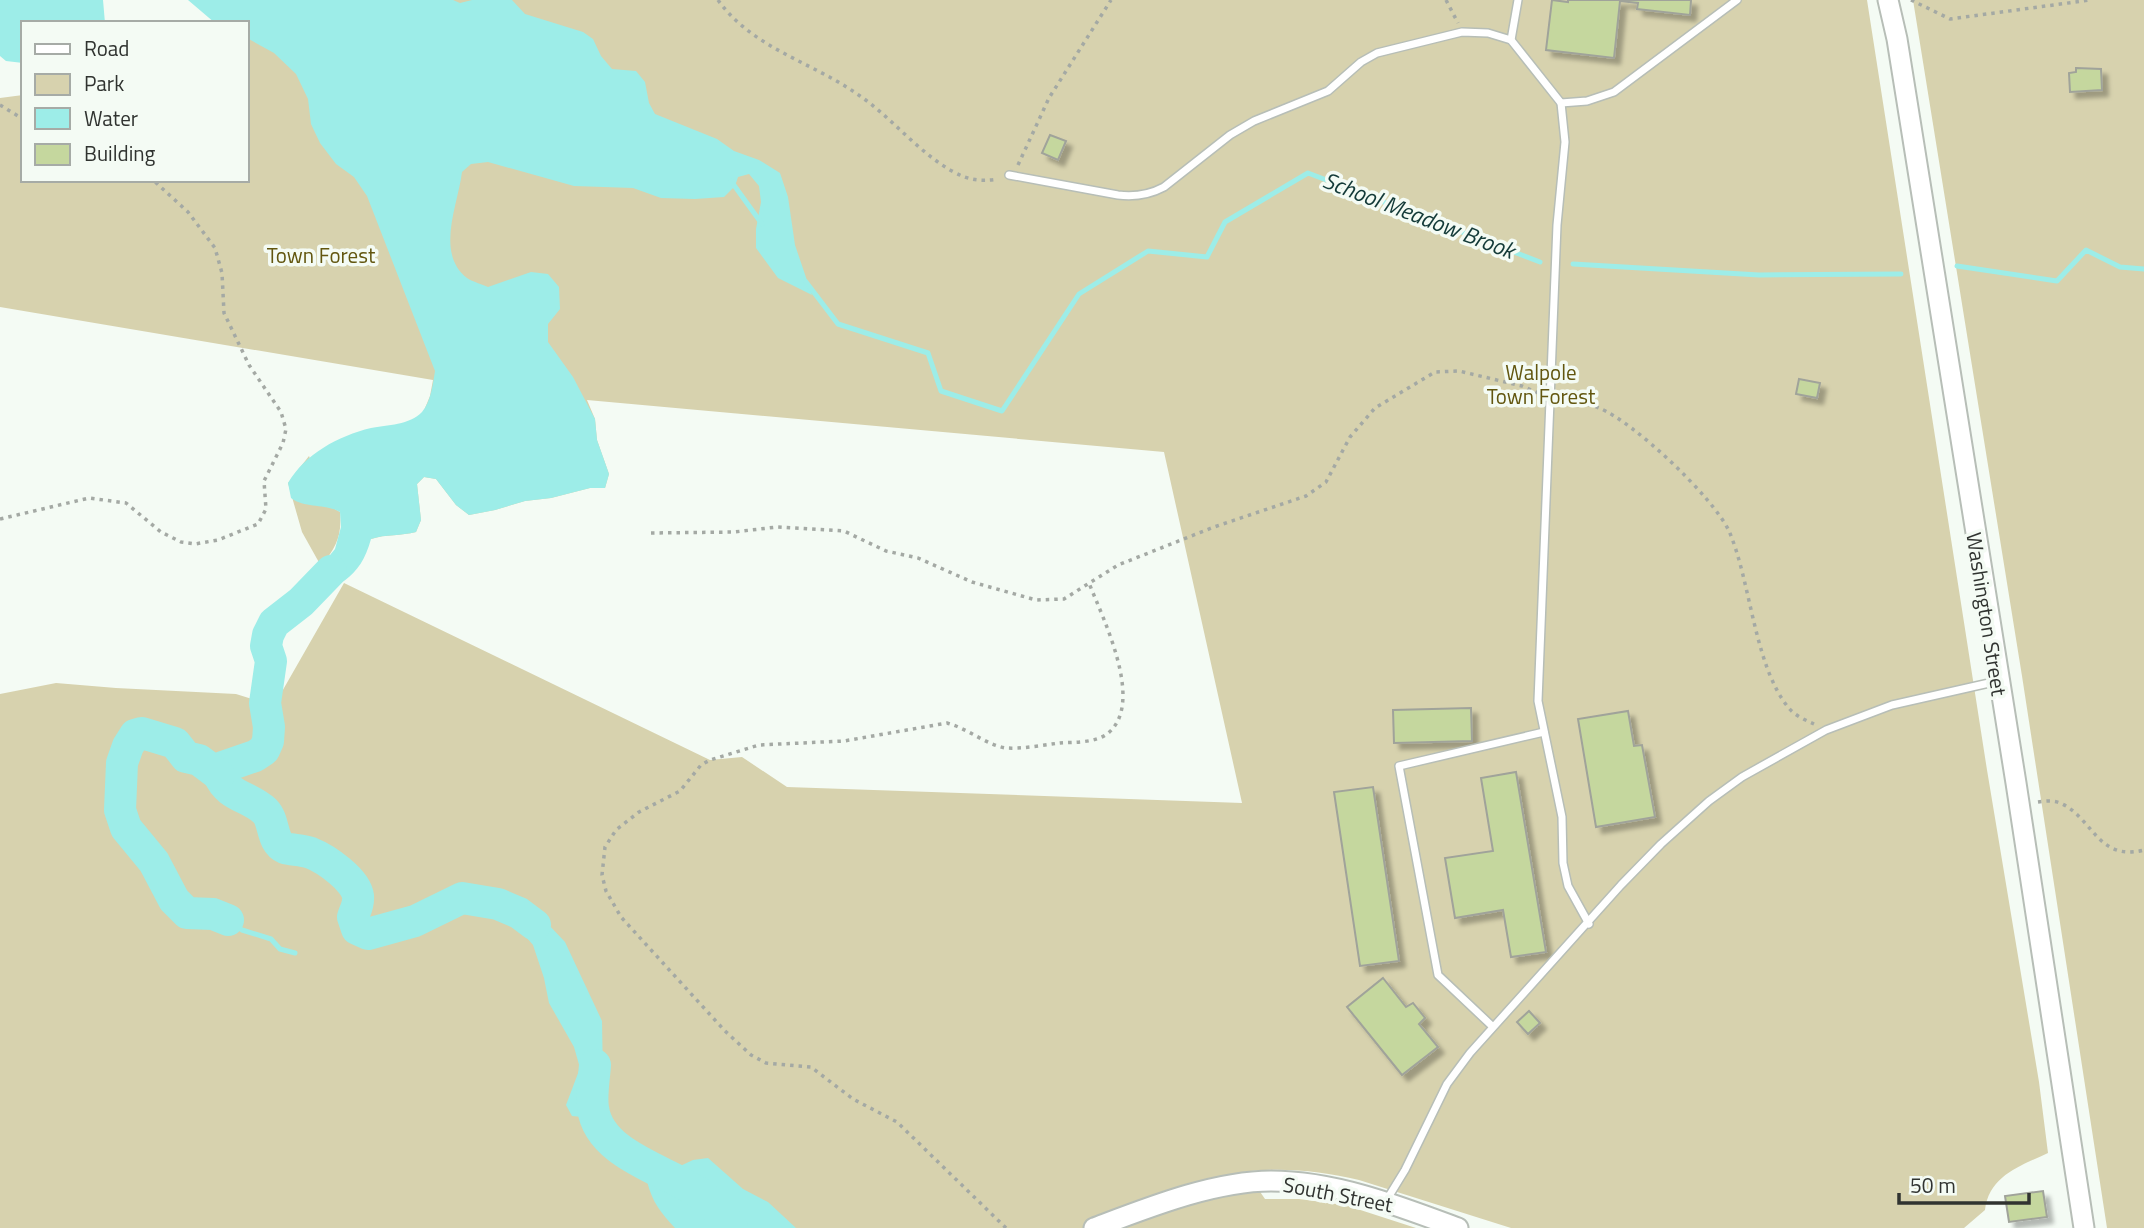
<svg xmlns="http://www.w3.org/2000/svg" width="2144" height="1228" viewBox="0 0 2144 1228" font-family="'Titillium Web',sans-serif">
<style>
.green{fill:#d7d2ae}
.water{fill:#9dede8}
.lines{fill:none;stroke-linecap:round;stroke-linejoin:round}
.stream{stroke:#9dede8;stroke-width:5}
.river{stroke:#9dede8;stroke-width:32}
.building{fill:#c5d79e;stroke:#a0a39a;stroke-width:2;filter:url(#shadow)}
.lane-casing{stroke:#b7beb7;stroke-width:10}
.secondary-casing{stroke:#b7beb7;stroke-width:23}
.path{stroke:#a4a9a4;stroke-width:3.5;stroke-dasharray:3.5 5;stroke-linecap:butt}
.lane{stroke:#fff;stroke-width:7}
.secondary{stroke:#fff;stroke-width:19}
.labels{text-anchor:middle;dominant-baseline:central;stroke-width:7;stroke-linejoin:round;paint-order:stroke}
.park-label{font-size:21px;fill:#62560f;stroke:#f4fbf4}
.street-label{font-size:21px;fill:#303330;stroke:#f4fbf4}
.water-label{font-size:23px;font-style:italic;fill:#133a38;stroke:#f4fbf4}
</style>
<defs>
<filter id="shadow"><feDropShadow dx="6" dy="6" stdDeviation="2" flood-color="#0004"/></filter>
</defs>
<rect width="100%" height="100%" fill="#f4fbf4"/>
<!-- green -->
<g class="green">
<path d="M216 0H1867L1987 770 2039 1082 2048 1153C2020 1166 1989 1176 1985 1210L1964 1228H1511L1359 1180C1321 1171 1281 1167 1243 1172L1254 1183 1265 1199H1299L1345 1205 1416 1228H0V694L56 683 116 688 236 694 265 703 268 716 344 583 710 760 742 757 787 787 1242 803 1164 452 587 400 595 419 597 440 609 474 605 488H590L551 498 525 501 495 510 469 515 456 505 436 479 424 477 417 484 421 520 416 532C401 536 386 534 371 539L430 396 433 380 0 307V98L23 95V180H247V23H215Z"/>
<path d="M1913 0H2144V1228H2107L2022 676Z"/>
<path d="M309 456 328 505 340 512C342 537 336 547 321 566L302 532 288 483Z"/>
</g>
<!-- water -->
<g class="water">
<path d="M0 0H103L105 23H23V63L6 61 0 56Z"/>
<path d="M188 0H453L460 3 472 0H512L525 14 583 32 593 39 601 56 612 69 636 71 645 82 649 103 655 114 717 139 734 151 759 160 780 173 788 197 795 245 812 295 778 278 756 248V229L761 202 759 186 749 174 738 177 735 186 724 197 695 199 661 198 633 188 574 186 488 162 471 164 462 172C458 205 435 253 467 278 473 282 482 284 488 287L531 272 548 274 559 287 560 309 548 324V342L573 377 595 419 597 440 609 474 605 488H590L551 498 525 501 495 510 469 515 456 505 436 479 424 477 417 484 421 520 416 532C401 536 386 534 371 539 360 580 337 586 301 602L321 566 335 549 341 527 340 512C324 503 306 509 291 498L288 483C305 454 338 436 371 428 387 425 410 425 422 412 431 402 433 383 435 371L367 196 354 177 336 164 320 143 311 124 308 99 296 74 274 53 247 38V23H215Z"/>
<path d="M515 900 530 905 565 942 602 1021 603 1080 592 1108 582 1117 572 1116 566 1105 580 1068 574 1047 549 1003 544 978 533 945 498 904Z"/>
<path d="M708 1158 743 1189 768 1202 796 1228H675C661 1213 652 1202 647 1181L654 1168 660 1163 678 1167 693 1160Z"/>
</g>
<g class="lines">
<!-- stream -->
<g class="stream">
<path d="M731 181 762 224"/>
<path d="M1573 264 1759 275 1901 274"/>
<path d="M1957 266 2057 281 2086 250 2120 267 2144 269"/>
<path d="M806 282 838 324 928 353 941 391 1002 411 1079 294 1148 251 1207 257 1225 222 1308 173 1540 262"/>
<path d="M228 920 242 930 271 939 280 949 295 953"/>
</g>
<!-- river -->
<g class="river">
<path d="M331 571 301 602 274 623 268 635 266 646 271 661 265 703 269 727 268 741 264 750 255 756 223 767 219 775C228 797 249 796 265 811 275 821 271 842 285 848 291 850 302 850 311 853 326 859 356 880 358 896 359 904 355 911 353 917L357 929 368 934 415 921 462 898 498 904 519 913 535 925"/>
<path d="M219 775 199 760 186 757 175 743 142 733 135 735 128 746 122 763 120 810 126 828 154 862 174 900 187 913 213 914 228 920"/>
<path d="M595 1065C594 1079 591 1095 593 1108 599 1155 666 1170 699 1193 713 1203 722 1214 732 1228"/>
</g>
</g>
<!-- building -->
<g class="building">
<path d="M1552 0 1568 2V0H1691L1690 15 1637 9 1638 3 1620 1 1614 58 1546 50Z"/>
<path d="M2076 68 2101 69 2102 90 2070 92 2069 73 2076 72Z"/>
<path d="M1050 135 1066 141 1058 160 1042 153Z"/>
<path d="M1799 379 1820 383 1817 398 1796 394Z"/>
<path d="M1471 708 1472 741 1394 743 1393 710Z"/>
<path d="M1628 711 1634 746 1642 745 1655 817 1596 827 1578 719Z"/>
<path d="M1516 772 1546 952 1511 957 1503 910 1455 918 1445 858 1493 851 1481 778Z"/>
<path d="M1373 787 1399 961 1360 966 1334 792Z"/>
<path d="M1383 978 1406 1007 1413 1003 1425 1018 1419 1024 1438 1047 1402 1075 1347 1007Z"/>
<path d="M1529 1011 1540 1023 1528 1034 1517 1022Z"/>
<path d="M2043 1191 2047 1217 2009 1222 2005 1196Z"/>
</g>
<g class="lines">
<!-- lane casing -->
<g class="lane-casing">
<g id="lane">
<path d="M1511 40 1518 0"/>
<path d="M1561 103 1587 101 1614 92 1737 0"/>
<path d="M1009 175 1118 195C1134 197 1149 195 1164 187L1230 135 1254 121 1328 91 1361 62 1377 53 1462 32 1488 33 1511 40 1561 103 1565 142 1557 225 1538 701 1562 817 1563 863 1568 886 1589 924"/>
<path d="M1492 1026 1438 975 1399 766 1544 732"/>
<path d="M1386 1201 1405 1170 1447 1084 1470 1053 1621 885 1661 844 1709 801 1742 777 1826 730 1892 705 1998 681"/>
</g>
</g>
<!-- secondary casing -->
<g class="secondary-casing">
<g id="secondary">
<path d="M1888 0 1897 39 2016 783 2084 1228"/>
<path d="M1094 1228C1147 1208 1214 1181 1271 1181 1335 1181 1399 1206 1458 1228"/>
</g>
</g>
<!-- path -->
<g class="path">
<path d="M718 0C753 49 813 62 860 96 892 118 918 152 952 171 968 180 980 182 998 179"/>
<path d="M1446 0 1458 23"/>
<path d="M1911 0 1950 19 2090 0"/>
<path d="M0 105 23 119"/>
<path d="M1018 165 1049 98 1111 0"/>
<path d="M1562 400C1574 403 1588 403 1599 408 1634 422 1713 497 1729 531 1751 582 1754 665 1788 707 1794 715 1805 720 1814 724"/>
<path d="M0 519 89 498 126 503 161 532 181 542 195 544 218 540 258 524 266 509 264 481 283 443 286 429 281 412 249 365 224 313 222 273 215 248 188 212 153 180"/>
<path d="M651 533 734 532 777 527 844 531 886 551 918 558 972 582 1036 600 1064 599 1118 565 1214 527 1306 496 1326 482 1350 437 1375 408 1435 372 1459 371 1522 386 1538 393"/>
<path d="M2038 802C2045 801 2053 800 2060 803 2093 817 2097 862 2144 850"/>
<path d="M1006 1228 897 1122 853 1099 811 1067 766 1063 751 1055 725 1031 621 917 606 891 602 875 605 847 616 830 639 812 680 791 701 765 710 760 759 745 844 741 947 723C969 729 986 745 1006 748 1023 749 1043 745 1060 743 1074 742 1095 743 1107 734 1146 704 1103 619 1089 583"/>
</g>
<!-- lane -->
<use href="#lane" class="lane"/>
<!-- secondary -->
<use href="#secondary" class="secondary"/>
</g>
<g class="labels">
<!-- park labels -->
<g class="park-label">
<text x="321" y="255">Town Forest</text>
<text x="1541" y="372">Walpole<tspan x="1541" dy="24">Town Forest</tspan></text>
</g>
<!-- street labels -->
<g class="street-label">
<text transform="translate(1987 614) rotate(81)">Washington Street</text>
<text transform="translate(1338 1194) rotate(11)">South Street</text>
</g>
<!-- water labels -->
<g class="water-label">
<text transform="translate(1419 215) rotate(21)">School Meadow Brook</text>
</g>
</g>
<!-- legend -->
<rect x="21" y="21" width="228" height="161" fill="#f4fbf4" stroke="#a6aba6" stroke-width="2"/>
<rect x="35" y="44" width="35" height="10" fill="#ffffff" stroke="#a6aba6" stroke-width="2"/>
<text x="84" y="56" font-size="21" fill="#303330">Road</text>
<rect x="35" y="74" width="35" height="21" fill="#d7d2ae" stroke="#a6aba6" stroke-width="2"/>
<text x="84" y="91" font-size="21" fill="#303330">Park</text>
<rect x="35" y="108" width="35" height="21" fill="#9dede8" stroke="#a6aba6" stroke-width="2"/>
<text x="84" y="126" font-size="21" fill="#303330">Water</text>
<rect x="35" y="144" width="35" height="21" fill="#c5d79e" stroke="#a6aba6" stroke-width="2"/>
<text x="84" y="161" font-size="21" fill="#303330">Building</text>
<!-- scale -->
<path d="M1899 1193v10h130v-10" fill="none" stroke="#303330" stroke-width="3.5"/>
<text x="1910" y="1193" font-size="21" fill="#303330" stroke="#f4fbf4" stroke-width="5" paint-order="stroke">50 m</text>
</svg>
